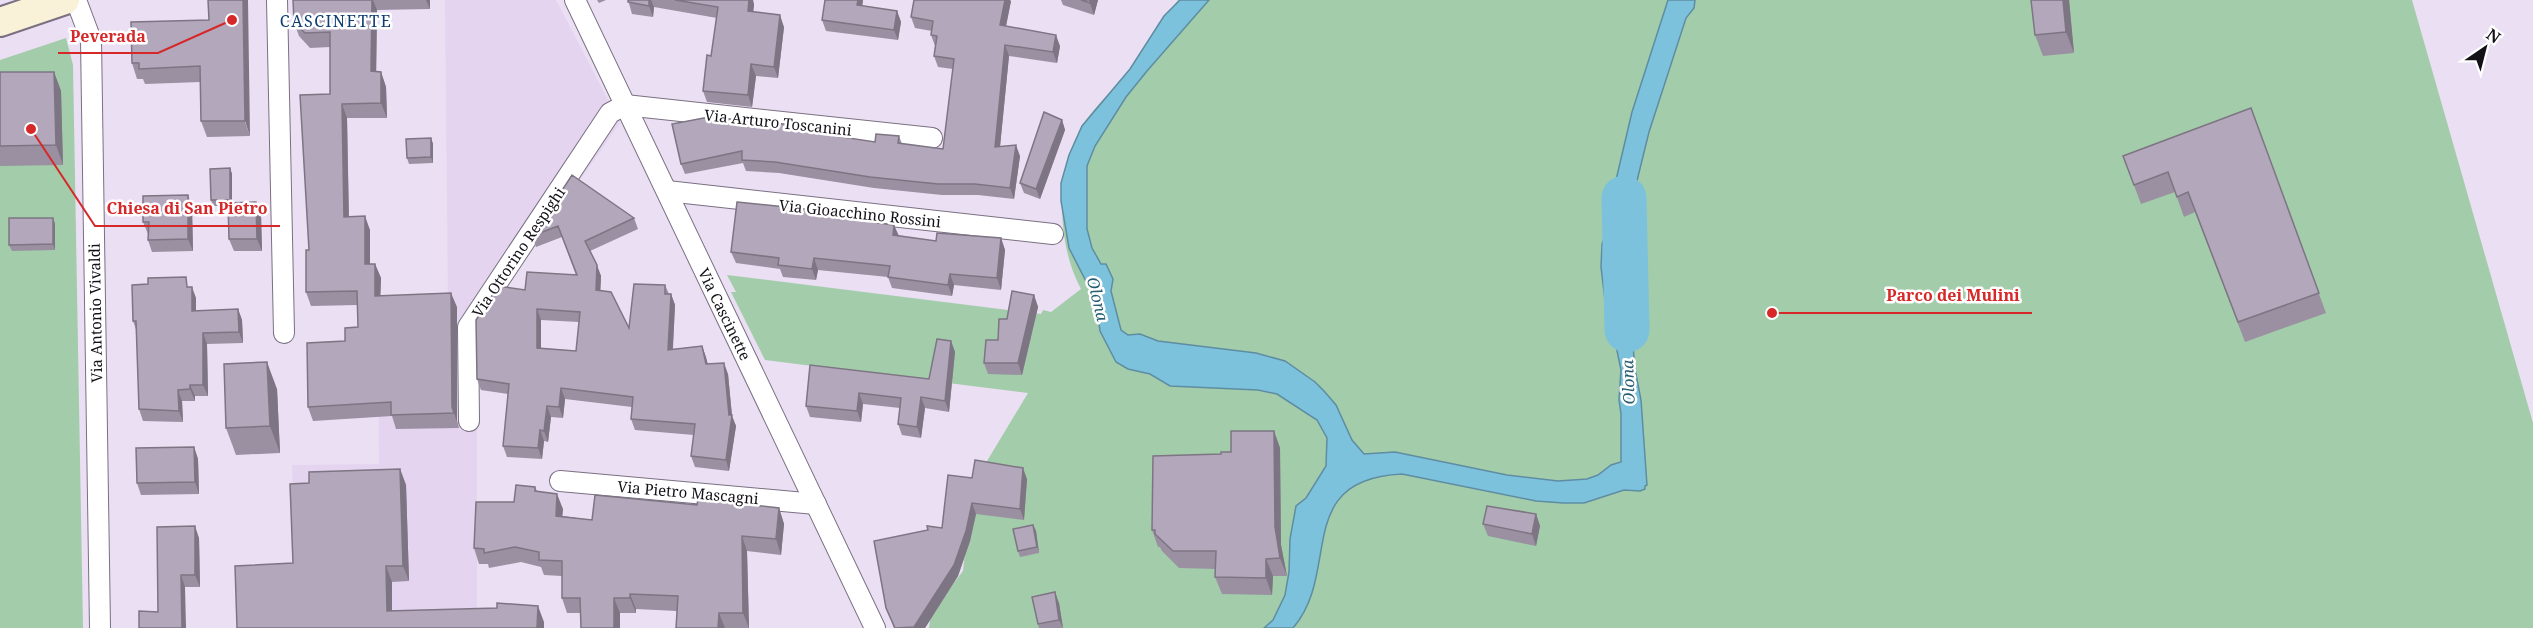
<svg xmlns="http://www.w3.org/2000/svg" width="2533" height="628" viewBox="0 0 2533 628" font-family="'Noto Serif',serif">
<style>
.built{fill:#e4d4f0}
.green{fill:#a3ccaa}
.water{fill:#7dc2dd;stroke:#5e8da2;stroke-width:1.5}
.lines{fill:none;stroke-linecap:round;stroke-linejoin:round}
.river{stroke:#7dc2dd;stroke-width:45}
.street-casing{stroke:#7a7082;stroke-width:22}
.secondary-casing{stroke:#7a7082;stroke-width:32}
.street{stroke:#fff;stroke-width:20}
.secondary{stroke:#f9f2d8;stroke-width:28}
.wall{fill:#9a90a1;fill-rule:evenodd}
.shaded-wall{fill:#7d7583}
.building{fill:#b3a7bb;stroke:#7d7583;stroke-width:1.5;fill-rule:evenodd}
.labels{text-anchor:middle;dominant-baseline:central;stroke-width:5;stroke-linejoin:round;paint-order:stroke}
.street-label{font-size:15px;fill:#141017;stroke:#fff}
.neighbourhood-label{font-size:16px;letter-spacing:1.5px;fill:#0e3e71;stroke:#fff}
.water-label{font-size:16px;font-style:italic;fill:#265d71;stroke:#fff}
.leader{fill:none;stroke:#d62828;stroke-width:2}
.callout-dot{fill:#d62828;stroke:#fff;stroke-width:2}
.callout-label{font-size:16px;text-anchor:middle;font-weight:bold;fill:#d62828;stroke:#fff;stroke-width:5;stroke-linejoin:round;paint-order:stroke}
</style>
<rect width="100%" height="100%" fill="#ebdff4"/>
<!-- built -->
<path class="built" d="M445 0H556L620 123 477 327V628H297L292 465 379 464 378 308 448 305Z"/>
<!-- green -->
<g class="green">
<path d="M1178 0H2412L2533 423V628H929L931 612 963 571 972 486 1028 393 765 360 731 292H736L727 275 1041 314 1043 310 1051 312 1081 289C1056 243 1055 171 1083 125 1096 104 1116 88 1131 69 1148 47 1161 22 1178 0Z"/>
<path d="M66 38 73 65 83 628H0V60Z"/>
</g>
<!-- water -->
<path class="water" d="M1180 0H1209L1147 71 1126 97 1095 146 1087 166V229L1092 248 1101 264H1106L1113 279 1111 291 1121 330 1128 335 1140 334 1158 341 1256 353 1285 361 1315 382 1324 391 1336 405 1352 440 1364 454 1395 452 1507 475 1558 481 1587 479 1598 475 1611 465 1621 462V414L1619 400 1621 370 1614 336 1608 325 1601 267 1602 244 1608 228 1612 197 1632 112 1668 0H1695L1694 8 1686 18 1649 132 1632 201 1625 253 1635 369 1641 400 1647 485 1645 486V489L1640 491 1624 490 1584 503H1563L1536 501 1402 474C1292 479 1342 572 1293 628H1264L1273 620 1285 595 1289 572 1290 539 1296 506 1306 498 1326 466 1327 438 1317 420 1277 394 1258 390 1170 386 1150 374 1128 369 1116 362 1100 331 1096 301 1069 248 1061 201V183L1069 155 1082 126 1130 69 1164 16Z"/>
<g class="lines">
<!-- river -->
<path class="river" d="M1624 198 1627 330"/>
<!-- street casing -->
<g class="street-casing">
<g id="street">
<path d="M76 0 91 40 100 628"/>
<path d="M277 0 284 333"/>
<path d="M575 0 875 628"/>
<path d="M667 191 1053 234"/>
<path d="M469 421 468 327 610 113 625 105 932 138"/>
<path d="M560 481 816 504"/>
</g>
</g>
<!-- secondary casing -->
<g class="secondary-casing">
<path id="secondary" d="M0 22 65 0"/>
</g>
<!-- street -->
<use href="#street" class="street"/>
<!-- secondary -->
<use href="#secondary" class="secondary"/>
</g>
<!-- wall -->
<g class="wall">
<path d="M293 0H430V9L377 10 376 72H381L386 87 387 118H347L349 216 370 230V264H375L381 278 380 296 457 307V421L459 428 396 429 392 416 313 421 308 407 345 341 358 327 357 305 311 306 306 292 309 250 330 94V47L310 48 299 36 294 22Z"/>
<path d="M597 0H606L599 3Z"/>
<path d="M628 0H753L754 5 753 12 784 27 778 78 756 76 752 107 707 102 703 91 711 56 717 18 654 7 653 17 632 14Z"/>
<path d="M863 0 862 6 897 11 901 22 898 40 826 31 822 20Z"/>
<path d="M1061 0H1098L1094 15 1063 5Z"/>
<path d="M2031 0H2069L2074 53 2043 56 2035 35Z"/>
<path d="M1011 1 1006 26 1060 46 1057 63 1009 56 1000 146 1020 156 1014 199 978 195H942L874 188 779 173 746 171 743 163 685 174 681 164 672 124 839 137 875 142 899 136 902 144 943 149 953 69 938 67 934 56 935 46 931 35 932 31 915 28 911 17Z"/>
<path d="M209 20 250 136 207 137 201 121 200 82 145 84 143 79H137L132 63Z"/>
<path d="M0 72H54L61 91 63 165 0 166Z"/>
<path d="M2251 108 2326 313 2245 342 2195 212 2184 217 2175 192 2141 204 2123 156Z"/>
<path d="M1062 120 1065 130 1040 199 1024 193 1020 183Z"/>
<path d="M431 138 433 144V163L409 164 407 158Z"/>
<path d="M230 168 232 174V203L256 202 261 214 262 251H234L229 239 228 206H213L211 200Z"/>
<path d="M572 175 634 218 638 229 590 251 601 276 600 291 629 328 665 285 669 294H671L675 305 673 349 702 346 708 364 728 374 732 416 736 426 729 471 695 467 691 456 694 435 635 430 631 419 632 407 565 399 563 418 551 417 548 442 544 441 542 459 507 457 503 446 508 394 481 390 477 379 525 290 576 275 562 237 536 247 532 236ZM541 320 579 322 576 351 541 348Z"/>
<path d="M192 207 193 251 152 252 148 240V234L143 222Z"/>
<path d="M53 218 55 224V250L12 251 9 245Z"/>
<path d="M875 222 894 225 898 236 936 241 1001 238 1005 250 1001 290 954 285 952 296 892 288 888 277 818 270 816 280 783 277 780 269 736 263 731 252Z"/>
<path d="M190 287 196 298V311L238 309 242 320 243 343 207 344 208 396H195V401H182L183 422 143 421 139 409 137 332 133 321Z"/>
<path d="M1034 295 1038 307 1022 375 988 374 984 363 998 340 1007 319Z"/>
<path d="M951 341 955 352 949 412 925 408 921 438 902 435 898 424 900 408 863 404 861 422 810 417 806 406 810 365 929 379Z"/>
<path d="M277 389 280 453 236 455 226 428Z"/>
<path d="M1274 431 1280 448 1281 545 1287 576H1273L1272 595 1222 594 1215 577 1216 569 1179 568 1162 551 1160 547H1158L1152 530 1221 454 1231 452Z"/>
<path d="M194 447 198 459 199 494 141 495 137 483Z"/>
<path d="M400 469 406 485 409 581 392 582V611L544 622 237 628 293 563 309 483Z"/>
<path d="M972 478 1027 479 1024 520 976 514 970 541 958 576 925 628H894L886 608 942 528Z"/>
<path d="M535 487 537 491 563 509 562 516 592 520 697 505 779 508 784 524 781 555 747 551 749 628H676L677 611 636 609V613H567L562 598V576L544 575 541 567 521 562 489 568 488 564H479L474 548 514 502Z"/>
<path d="M1536 514 1540 526 1536 546 1488 536 1483 524Z"/>
<path d="M1033 525 1036 531 1039 553 1020 557 1018 551Z"/>
<path d="M199 538 200 587H185L158 612Z"/>
<path d="M1059 603 1063 628H1039L1038 624Z"/>
</g>
<!-- shaded-wall -->
<g class="shaded-wall">
<path d="M243 0H248L250 136 245 121Z"/>
<path d="M372 0H373L377 10 376 85 371 71Z"/>
<path d="M426 0H430V9Z"/>
<path d="M649 0H651L654 7 653 17 649 6Z"/>
<path d="M749 0H753L754 5 752 22 748 11Z"/>
<path d="M858 0H863L861 16 857 5Z"/>
<path d="M1005 0H1010L1011 1 1004 36 1000 25Z"/>
<path d="M1090 0H1098L1094 15 1090 3Z"/>
<path d="M2063 0H2069L2074 53 2066 32Z"/>
<path d="M897 11 901 22 898 40 894 30Z"/>
<path d="M780 15 784 27 778 78 774 67Z"/>
<path d="M1056 35 1060 46 1057 63 1053 52Z"/>
<path d="M1005 45 1009 56 999 157 995 147Z"/>
<path d="M751 64 756 76 752 107 748 95Z"/>
<path d="M54 72 61 91 63 165 56 145Z"/>
<path d="M381 72 386 87 387 118 381 103Z"/>
<path d="M342 104 347 118 349 231 344 217Z"/>
<path d="M1062 120 1065 130 1040 199 1036 189Z"/>
<path d="M431 138 433 144V163L431 157Z"/>
<path d="M1016 145 1020 156 1014 199 1010 188Z"/>
<path d="M230 168 232 174V206L230 200Z"/>
<path d="M188 195 192 207 193 251 188 239Z"/>
<path d="M256 202 261 214 262 251 257 239Z"/>
<path d="M365 216 370 230V278L365 264Z"/>
<path d="M53 218 55 224V250L53 244Z"/>
<path d="M894 225 899 236 893 235Z"/>
<path d="M1001 238 1005 250 1001 290 997 278Z"/>
<path d="M814 258 818 270 816 280 812 269Z"/>
<path d="M375 264 381 278 380 310 375 296Z"/>
<path d="M597 265 601 276 600 301 596 290Z"/>
<path d="M950 274 954 285 952 296 948 285Z"/>
<path d="M192 287 196 298V322L192 311Z"/>
<path d="M451 293 457 307V421L459 428 452 407Z"/>
<path d="M671 294 675 305 672 361 668 350Z"/>
<path d="M1034 295 1038 307 1022 375 1018 363Z"/>
<path d="M238 309 242 320 243 343 239 332Z"/>
<path d="M537 309 541 320V359L537 348Z"/>
<path d="M203 333 207 344 208 396 203 385Z"/>
<path d="M951 341 955 352 949 412 945 401Z"/>
<path d="M702 346 706 357 710 375 706 364Z"/>
<path d="M267 362 277 389 280 453 270 426Z"/>
<path d="M724 363 728 374 732 416 736 426 729 471 726 460 729 415Z"/>
<path d="M190 385 195 396V401L190 389Z"/>
<path d="M561 388 565 399 563 418 559 407Z"/>
<path d="M178 390 182 401 183 422 179 411Z"/>
<path d="M859 393 863 404 861 422 857 411Z"/>
<path d="M921 397 925 408 921 438 917 427Z"/>
<path d="M547 406 551 417 548 442 544 431Z"/>
<path d="M540 430 544 441 542 459 538 448Z"/>
<path d="M1274 431 1280 448 1281 545 1287 576 1280 558 1275 527Z"/>
<path d="M194 447 198 459 199 494 195 482Z"/>
<path d="M1023 468 1027 479 1024 520 1020 509Z"/>
<path d="M400 469 406 485 409 581 403 566Z"/>
<path d="M557 494 563 509 561 531 556 516Z"/>
<path d="M972 503 976 514 970 541 958 576 925 628H914Z"/>
<path d="M779 508 784 524 781 555 776 539Z"/>
<path d="M1536 514 1540 526 1536 546 1532 534Z"/>
<path d="M1033 525 1036 531 1039 553 1037 547Z"/>
<path d="M195 526 199 538 200 587 195 575Z"/>
<path d="M742 536 747 551 749 628 743 613Z"/>
<path d="M1266 559 1273 576 1272 595 1266 578Z"/>
<path d="M386 566 392 582V627L387 611Z"/>
<path d="M181 575 185 587 186 628H182Z"/>
<path d="M1055 592 1059 603 1063 628 1059 620Z"/>
<path d="M630 594 636 609V613L630 598Z"/>
<path d="M614 598 620 613V628H614Z"/>
<path d="M538 606 544 622V628H537Z"/>
<path d="M719 613 725 628H718Z"/>
</g>
<!-- building -->
<g class="building">
<path d="M208 0H243L245 121H201L200 66 139 69V63H132L131 22 209 20Z"/>
<path d="M293 0H372L371 71 381 72V103L342 104 344 217 365 216V264H375V296L451 293 452 407 454 413 391 415V402L308 407 307 343 345 341V328L358 327 357 291 306 292V250H309L300 95 330 94V32L305 33 294 22Z"/>
<path d="M628 0H649V6L628 2Z"/>
<path d="M675 0H749L748 11 780 15 774 67 751 64 748 95 703 91 707 55 711 56 718 7Z"/>
<path d="M825 0H858L857 5 897 11 894 30 822 20Z"/>
<path d="M914 0H1005L1000 25 1056 35 1053 52 1005 45 995 147 1016 145 1010 188 975 184H938L870 177 775 162 742 160V151L681 164 672 124 709 117 837 129 835 136 875 142 876 134 899 136 898 143 943 149 954 59 934 56 937 36 931 35 933 21 911 17Z"/>
<path d="M1081 0H1090V3Z"/>
<path d="M2031 0H2063L2066 32 2035 35Z"/>
<path d="M0 72H54L56 145 0 146Z"/>
<path d="M2251 108 2319 293 2238 322 2188 192 2177 197 2168 172 2134 185 2123 156Z"/>
<path d="M1044 112 1062 120 1036 189 1020 183Z"/>
<path d="M431 138V157L407 158 406 139Z"/>
<path d="M230 168V200H211L210 169Z"/>
<path d="M572 175 634 218 585 241 597 265 596 290 611 292 629 328 634 284 665 285V294H671L668 350 702 346 706 364 724 363 729 415H732L726 460 691 456 695 424 631 419 633 397 561 388 559 407 547 406 544 431 540 430 538 448 503 446 509 384 477 379 476 320 498 286 525 290 527 272 577 275 558 226 532 236ZM537 309 580 312 576 351 537 348Z"/>
<path d="M188 195V239L148 240 149 222H143V196Z"/>
<path d="M256 202 257 239H229L228 203Z"/>
<path d="M737 202 873 216 872 222 894 225 893 235 936 241 937 233 1001 238 997 278 950 274 948 285 888 277 890 266 814 258 812 269 778 265 779 258 731 252Z"/>
<path d="M9 218H53V244L9 245Z"/>
<path d="M186 277 187 287H192V311L238 309 239 332 203 333V385H190V389L178 390 179 411 139 409 136 321H133L132 285 148 284V278Z"/>
<path d="M1012 291 1034 295 1018 363H984L986 340H998L999 319H1007Z"/>
<path d="M937 339 951 341 945 401 921 397 917 427 898 424 901 398 859 393 857 411 806 406 810 365 929 379Z"/>
<path d="M267 362 270 426 226 428 224 364Z"/>
<path d="M1231 431H1274L1275 527 1280 558 1266 559V578L1215 577 1216 551H1173L1155 534V530H1152L1153 456 1221 454V452H1231Z"/>
<path d="M194 447 195 482 137 483 136 448Z"/>
<path d="M975 460 1023 468 1020 509 972 503 966 531 954 565 914 627 895 628 886 608 874 541 928 530 927 526 942 528 948 475 972 478Z"/>
<path d="M400 469 403 566H386L387 611 497 608V603L538 606 537 628H237L235 566 293 563 290 484 309 483V472Z"/>
<path d="M516 485 535 487V491L557 494 556 516 592 520 595 495 697 505 698 499 779 508 776 539 742 536 743 613H719L718 628H676L678 596 630 594V598H614V628H581L580 598H562V561L539 560V552L515 547 484 553V549L474 548 476 502H514Z"/>
<path d="M1487 506 1536 514 1532 534 1483 524Z"/>
<path d="M1033 525 1037 547 1018 551 1013 529Z"/>
<path d="M195 526V575H181L182 628H139V611L158 612 157 527Z"/>
<path d="M1055 592 1059 620 1038 624 1032 597Z"/>
</g>
<g class="labels">
<!-- street labels -->
<g class="street-label">
<text transform="translate(778 122) rotate(6)">Via Arturo Toscanini</text>
<text transform="translate(860 213) rotate(6)">Via Gioacchino Rossini</text>
<text transform="translate(518 252) rotate(-56)">Via Ottorino Respighi</text>
<text transform="translate(95 313) rotate(-91)">Via Antonio Vivaldi</text>
<text transform="translate(725 314) rotate(64)">Via Cascinette</text>
<text transform="translate(688 492) rotate(5)">Via Pietro Mascagni</text>
</g>
<!-- neighbourhood labels -->
<g class="neighbourhood-label">
<text x="336" y="21">CASCINETTE</text>
</g>
<!-- water labels -->
<g class="water-label">
<text transform="translate(1098 299) rotate(76)">Olona</text>
<text transform="translate(1628 382) rotate(-92)">Olona</text>
</g>
</g>
<!-- callouts -->
<path class="leader" d="M232 20L158 53H58M31 129L95 226H280M1772 313L1875 313H2032"/>
<g class="callout-dot">
<circle cx="232" cy="20" r="6"/>
<circle cx="31" cy="129" r="6"/>
<circle cx="1772" cy="313" r="6"/>
</g>
<g class="callout-label">
<text x="108" y="42">Peverada</text>
<text x="187" y="214">Chiesa di San Pietro</text>
<text x="1953" y="301">Parco dei Mulini</text>
</g>
<!-- north arrow -->
<g transform="translate(2485 48) rotate(35)" stroke="#ffffff" stroke-width="4.5" paint-order="stroke">
<path d="M0-4.5L10 22L0 15L-10 22Z" fill="#141017"/>
<text y="-9" font-size="16" font-weight="bold" text-anchor="middle" fill="#141017">N</text>
</g>
</svg>
